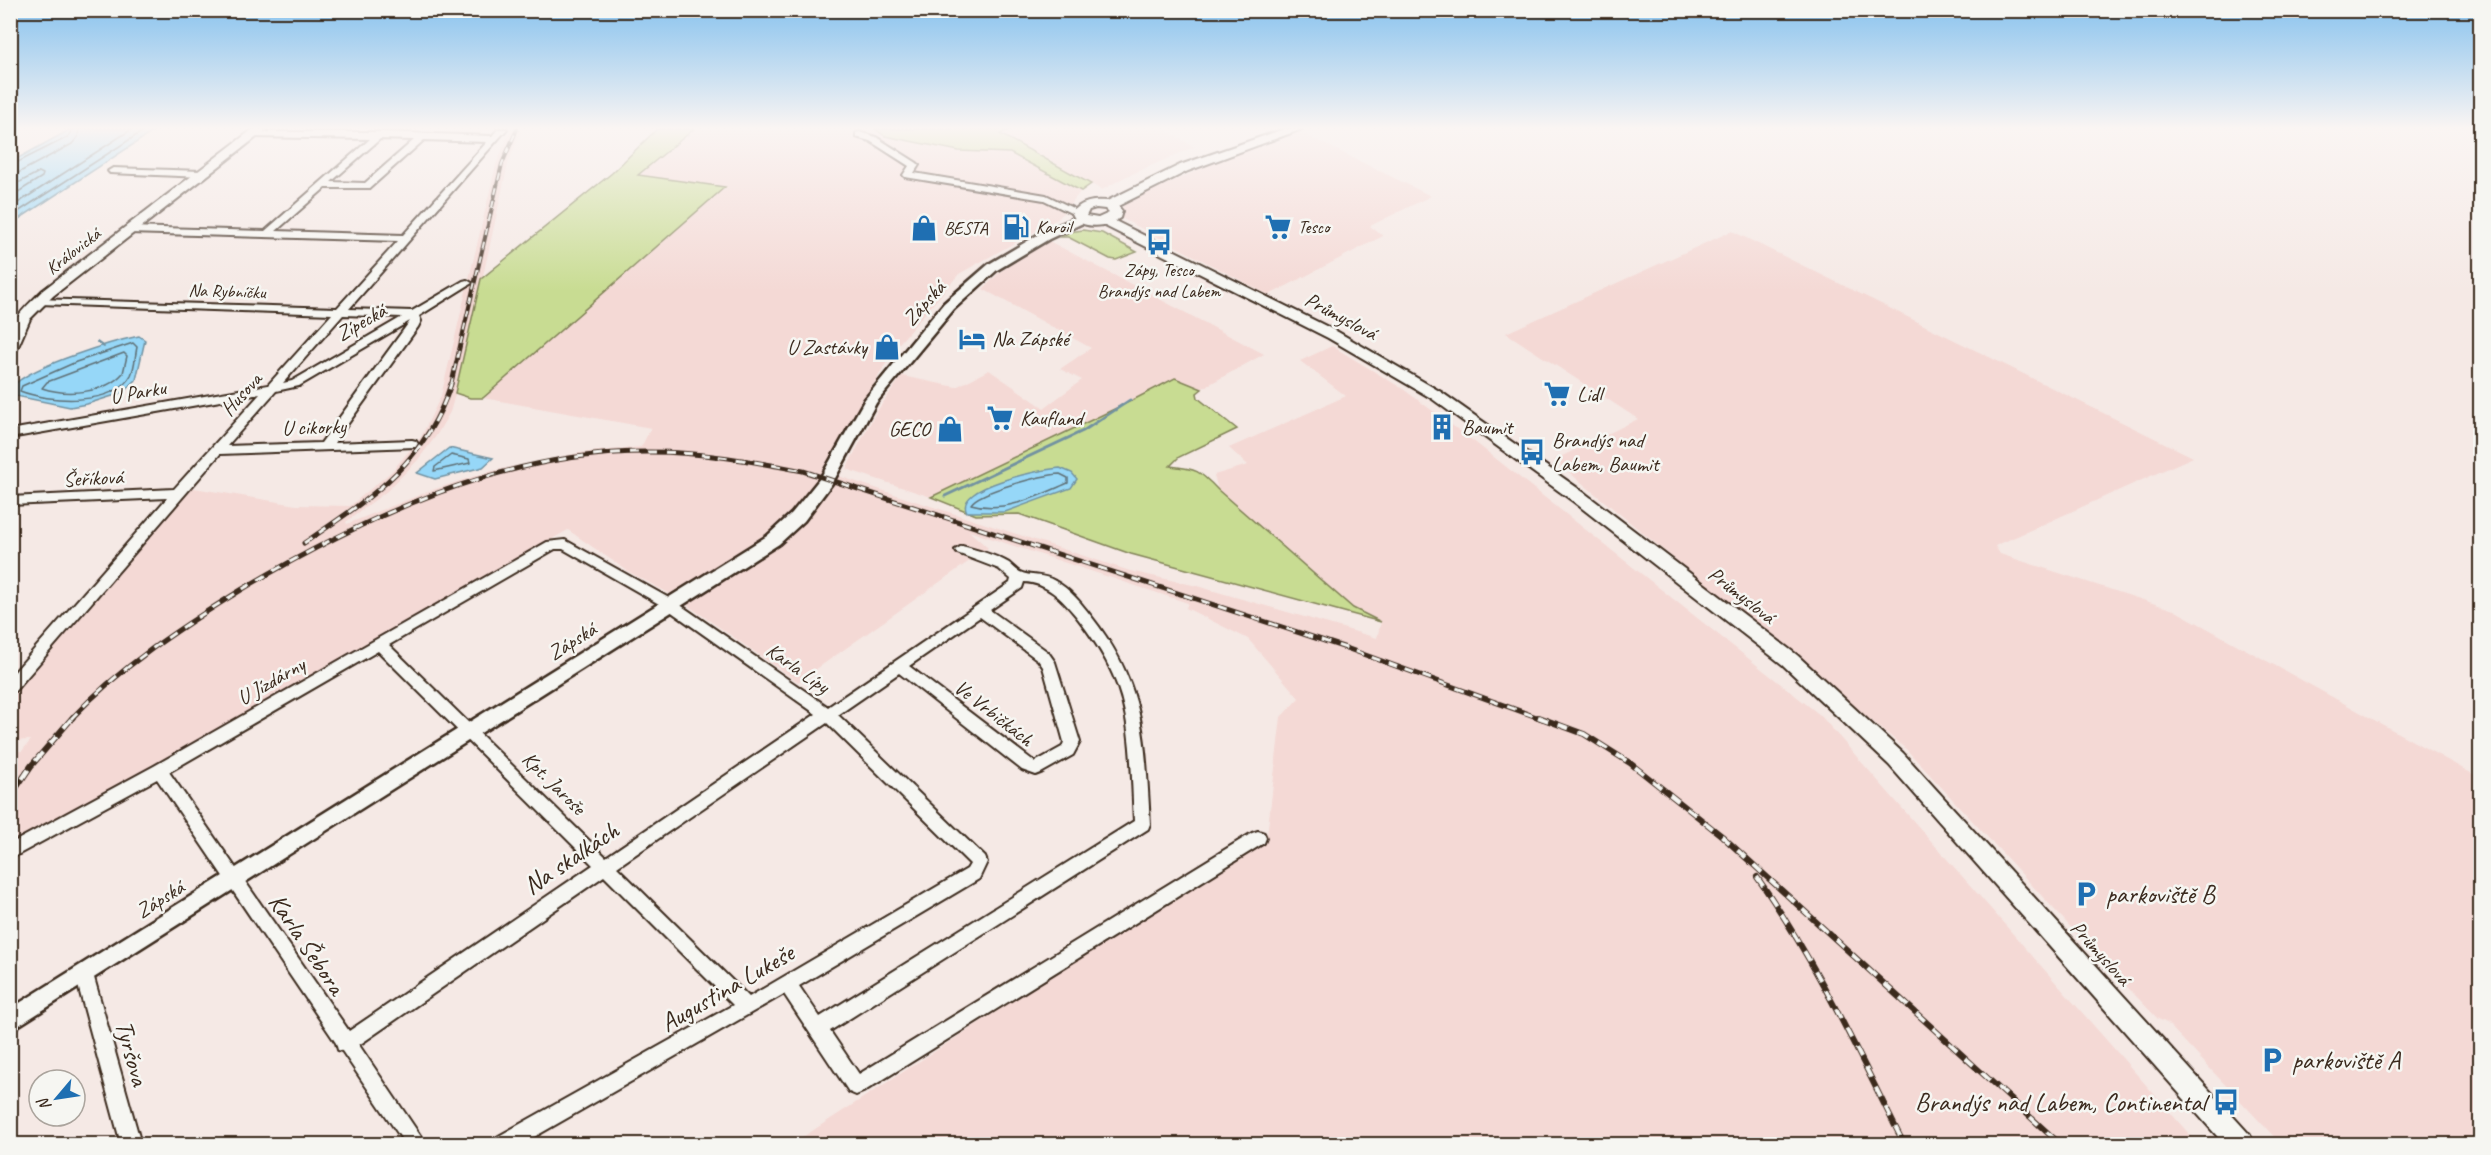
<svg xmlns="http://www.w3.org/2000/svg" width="2491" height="1155" viewBox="0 0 2491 1155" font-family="Caveat,sans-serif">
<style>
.built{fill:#f4d9d5}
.green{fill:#c8dc92;stroke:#828358;stroke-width:1.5}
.water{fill:#96d7f8;stroke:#7292a1;stroke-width:1.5}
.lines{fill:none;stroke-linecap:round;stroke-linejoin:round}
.shore{stroke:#5f6f75;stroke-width:1.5}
.stream-far1{stroke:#7292a1;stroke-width:2}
.stream{stroke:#7292a1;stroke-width:3}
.minor-casing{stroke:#3b2a1e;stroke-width:4}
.tertiary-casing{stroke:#3b2a1e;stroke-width:5}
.secondary-casing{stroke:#3b2a1e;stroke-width:4}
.minor{fill:#f6f6f2;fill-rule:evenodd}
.tertiary{fill:#f6f6f2;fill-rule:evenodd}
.secondary{fill:#f6f6f2;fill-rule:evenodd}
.rail-far2-casing{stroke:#3b2a1e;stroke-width:4}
.rail-far1-casing{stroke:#3b2a1e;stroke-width:5}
.rail-casing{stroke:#3b2a1e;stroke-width:6}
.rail-far2{stroke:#f6f6f2;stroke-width:2;stroke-dasharray:7;stroke-linecap:butt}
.rail-far1{stroke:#f6f6f2;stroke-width:3;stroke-dasharray:9;stroke-linecap:butt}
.rail{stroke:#f6f6f2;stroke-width:4;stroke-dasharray:11;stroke-linecap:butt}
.labels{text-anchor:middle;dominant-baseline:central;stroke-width:5;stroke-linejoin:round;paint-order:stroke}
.far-poi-label{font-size:18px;fill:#3b2a1e;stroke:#f6f6f2;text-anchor:start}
.far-street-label{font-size:18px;fill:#3b2a1e;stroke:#f6f6f2}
.street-label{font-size:21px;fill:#3b2a1e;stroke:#f6f6f2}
.poi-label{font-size:21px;fill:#3b2a1e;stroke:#f6f6f2;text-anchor:start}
.near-street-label{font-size:26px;fill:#3b2a1e;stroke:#f6f6f2}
.near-poi-label{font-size:26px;fill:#3b2a1e;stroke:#f6f6f2;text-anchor:start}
</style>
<rect width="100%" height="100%" fill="#f5e9e5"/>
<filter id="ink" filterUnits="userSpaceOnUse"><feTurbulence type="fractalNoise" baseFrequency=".0167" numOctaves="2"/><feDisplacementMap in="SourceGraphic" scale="12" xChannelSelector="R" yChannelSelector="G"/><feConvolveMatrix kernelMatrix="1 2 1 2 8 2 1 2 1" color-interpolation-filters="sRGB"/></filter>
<g filter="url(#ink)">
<!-- built -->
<g class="built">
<path d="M511 129H522L508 164 461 374 450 412 436 436 417 461 387 491 346 522 347 524 432 490 487 472 579 453 641 447 651 428 483 398 724 187 638 175 694 129H875L885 136 959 151 1010 153 1081 191 1059 218 959 274 895 348 823 471 1130 571 1197 586 1377 638 1381 622 1353 608 1218 490 1214 475 1248 465 1229 448 1346 396 1300 361 1332 346 1403 389 1476 443 1820 715 2198 1144H792L1267 836 1281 717 1299 698 1248 639 1186 608 1188 603 969 531 988 548 798 682 674 596 629 572 568 530 11 845V752L22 751 31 740 11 741V697L157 528 188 487 296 505 350 506 392 471 421 437 441 396 496 165Z"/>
<path d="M1011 129H1164L1194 147 1123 178 1102 190 1000 134Z"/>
<path d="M1300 132 1431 196 1370 226 1383 236 1269 295 1121 218 1123 204 1227 157Z"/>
<path d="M1732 231 2193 457 1995 546 2000 554 2174 610 2480 778V1144H2281L2167 1023 2158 1019 2089 947 1906 749 1554 460 1638 419 1506 333Z"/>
<path d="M1049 241 1264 354 1201 389 1175 378 1131 401 931 497 846 469 875 414 902 376 956 387 989 370 1044 408 1082 380 1060 369 1091 348 983 289 1001 271Z"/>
</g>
<!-- green -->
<g class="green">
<path d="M657 129H694L638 175 725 187 483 398H470L455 393 481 279 612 173Z"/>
<path d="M875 129H1011L1000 134 1091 184 1081 191 1010 153 959 151 885 136Z"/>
<path d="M1083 230 1102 233 1137 252 1116 260 1110 259 1068 237H1061L1069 232Z"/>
<path d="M1175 378 1202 389 1197 393 1198 398 1237 429 1179 457 1170 466C1197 469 1199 470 1218 490L1353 608 1381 622 1131 554 1019 514 976 515 931 497 1131 401Z"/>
</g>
<!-- water -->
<g class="water">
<path d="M71 129H157L11 224V162Z"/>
<path d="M139 336 145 340 136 380 122 393 87 404 70 407 11 395C11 390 12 387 16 383 37 365 110 342 139 336Z"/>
<path d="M449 448 493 458 483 467 435 479 417 473Z"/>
<path d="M1060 468 1072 473 1077 479 1071 488 1005 512H967C952 487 1043 469 1060 468Z"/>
</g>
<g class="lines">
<!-- shore -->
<g class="shore">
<path d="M10 166 68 137 72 129"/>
<path d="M10 174 18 173 72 144 78 137 79 129"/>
<path d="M10 183 20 182 39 172 43 174 42 177 10 197"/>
<path d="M10 208 132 129"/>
<path d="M10 217 146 129"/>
<path d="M133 343 137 347C135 356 135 367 131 375 114 407 48 402 20 391L22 386 76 362Z"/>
<path d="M124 353 127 356 123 373C105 394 66 396 42 388L47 382Z"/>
<path d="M451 455 469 459 470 463 434 471 435 467Z"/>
<path d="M1060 474 1068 478V483C1038 496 1004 514 971 504 979 491 1043 475 1060 474Z"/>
</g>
<!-- stream-far1 -->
<path class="stream-far1" d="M97 342 104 347"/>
<!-- stream -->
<path class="stream" d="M945 496 1083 431 1130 400"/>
<!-- minor casing -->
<g class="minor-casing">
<g id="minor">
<path d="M498 129H507L349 309 412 311 463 281 467 280 472 283 419 316 421 321 418 327 334 443 412 440 416 441 418 444 416 447 220 454 15 691 10 692V677L167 498 10 505V497L174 489 260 394 10 438V430L268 385 332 314 39 304 34 301 35 299 337 308 398 241 129 233 124 230 129 227 265 231 370 139 254 137 250 134 251 132H380L492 136ZM380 139 414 140 365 183 331 182ZM424 140 487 142 403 235 276 231 325 188H370ZM343 315 402 317 292 381 283 383ZM410 321 321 443 227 446 276 391 299 386Z"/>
<path d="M859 132 876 137 917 163 919 165 914 173 1046 195 1083 213 1075 215 1044 200 905 177 903 175 909 166 870 141 856 137V133Z"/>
<path d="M113 168 202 171 207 174 202 177 110 173 108 171Z"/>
<path d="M565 540 676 602 828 707 1010 583 1011 579 999 569 957 553 955 550 962 546C977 550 996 555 1009 563 1013 566 1016 570 1020 572 1030 577 1043 573 1055 581 1070 589 1081 603 1091 616 1146 685 1145 741 1150 824L1148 829 830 1031 859 1074 1252 833 1258 831 1264 833 1266 838 1264 843 863 1092 856 1095 849 1092 784 994 522 1144H494L497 1137 733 1005 604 876 359 1045 426 1144H405L342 1051 338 1050 336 1043 157 779 10 859V844L154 766 547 542ZM555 549H563L666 608 816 714 606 857 389 645ZM1024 582C1047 583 1062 599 1076 616 1090 634 1104 654 1113 675 1133 719 1131 773 1134 821L820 1017 799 986 979 879 987 862 985 857 838 715 899 673 1022 770 1036 775 1041 773 1073 755 1080 742 1055 662 1048 652 990 610 1022 588ZM980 617 1038 660 1043 667 1064 742 1062 747 1035 762 909 666ZM378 651 593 865 349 1031 169 772ZM827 723 970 864 967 869 749 997 617 867Z"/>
<path d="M84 966 90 968 93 974 141 1144H121L75 974 78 968Z"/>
</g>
</g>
<!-- tertiary casing -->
<g class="tertiary-casing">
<path id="tertiary" d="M1081 215 1087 219 1085 222 1049 239 997 270 954 309 876 403 833 482 804 521 779 544 10 1031V1009L767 536 792 513 821 477 865 399 944 303 989 264 1041 233Z"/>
</g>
<!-- secondary casing -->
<g class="secondary-casing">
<g id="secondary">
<path d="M253 129H267L53 296 30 319 17 349 10 353C10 318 19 314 43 290Z"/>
<path d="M1284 129H1302L1188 171 1118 206 1122 211 1120 218 1115 221 1338 332 1441 392 1586 494 1797 655 1903 753 2250 1135 2254 1144H2224L1889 765 1783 665 1574 502 1431 398 1328 338 1103 225C1090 227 1076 225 1072 213 1081 201 1093 200 1107 201L1180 165ZM1096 208 1105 209 1109 213 1098 218 1086 216 1089 210Z"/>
</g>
</g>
<!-- minor -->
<use href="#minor" class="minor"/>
<!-- tertiary -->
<use href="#tertiary" class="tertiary"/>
<!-- secondary -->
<use href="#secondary" class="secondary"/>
<!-- rail-far2 casing -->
<g class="rail-far2-casing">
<path id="rail-far2" d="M451 385 502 164 517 129"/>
</g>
<!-- rail-far1 casing -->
<g class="rail-far1-casing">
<g id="rail-far1">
<path d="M304 543C370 498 425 464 451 384"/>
<path d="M71 719C120 667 181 627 241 590 364 517 504 451 650 452 702 452 752 461 803 471L1346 648 1542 719"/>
</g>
</g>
<!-- rail casing -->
<g class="rail-casing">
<g id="rail">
<path d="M1538 717 1584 734 1630 763 1722 836 2060 1144"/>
<path d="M10 797 31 766 73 717"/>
<path d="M1757 877C1816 961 1858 1053 1904 1144"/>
</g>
</g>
<!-- rail-far2 -->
<use href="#rail-far2" class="rail-far2"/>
<!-- rail-far1 -->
<use href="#rail-far1" class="rail-far1"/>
<!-- rail -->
<use href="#rail" class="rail"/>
</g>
</g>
<!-- sky -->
<linearGradient id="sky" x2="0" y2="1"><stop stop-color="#87c2ee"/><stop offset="0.44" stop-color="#faf5f3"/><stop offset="1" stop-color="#faf5f3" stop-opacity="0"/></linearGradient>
<rect width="2491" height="291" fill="url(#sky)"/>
<!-- icons -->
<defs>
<g id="fuel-bare" transform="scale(2.07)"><path d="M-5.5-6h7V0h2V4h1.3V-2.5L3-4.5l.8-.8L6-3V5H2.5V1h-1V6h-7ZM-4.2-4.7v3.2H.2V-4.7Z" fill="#1f6fb2" stroke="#f6f6f2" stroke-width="2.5" paint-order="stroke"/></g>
<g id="supermarket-bare" transform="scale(2.07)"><path d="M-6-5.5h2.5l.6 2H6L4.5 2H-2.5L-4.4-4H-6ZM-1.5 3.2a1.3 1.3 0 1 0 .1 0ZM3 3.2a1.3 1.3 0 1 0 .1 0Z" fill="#1f6fb2" stroke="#f6f6f2" stroke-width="2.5" paint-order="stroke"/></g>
<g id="shop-bare" transform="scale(2.07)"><path d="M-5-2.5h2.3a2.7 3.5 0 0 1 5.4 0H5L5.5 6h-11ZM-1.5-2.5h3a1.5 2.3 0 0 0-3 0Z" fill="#1f6fb2" stroke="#f6f6f2" stroke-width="2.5" paint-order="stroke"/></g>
<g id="bus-bare" transform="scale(2.07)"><path d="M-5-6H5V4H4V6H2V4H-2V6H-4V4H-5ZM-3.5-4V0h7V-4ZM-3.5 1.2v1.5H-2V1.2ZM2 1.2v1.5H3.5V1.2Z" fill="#1f6fb2" stroke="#f6f6f2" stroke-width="2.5" paint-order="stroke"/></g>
<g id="hotel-bare" transform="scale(2.07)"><path d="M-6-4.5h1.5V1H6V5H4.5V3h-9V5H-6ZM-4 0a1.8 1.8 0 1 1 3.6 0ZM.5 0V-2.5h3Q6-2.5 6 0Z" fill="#1f6fb2" stroke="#f6f6f2" stroke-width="2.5" paint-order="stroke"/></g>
<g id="building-bare" transform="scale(2.07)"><path d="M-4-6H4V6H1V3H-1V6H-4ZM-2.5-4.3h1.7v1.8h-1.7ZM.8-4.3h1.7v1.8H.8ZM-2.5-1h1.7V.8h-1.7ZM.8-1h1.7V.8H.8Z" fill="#1f6fb2" stroke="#f6f6f2" stroke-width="2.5" paint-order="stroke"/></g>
<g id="parking-bare" transform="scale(2.07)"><path d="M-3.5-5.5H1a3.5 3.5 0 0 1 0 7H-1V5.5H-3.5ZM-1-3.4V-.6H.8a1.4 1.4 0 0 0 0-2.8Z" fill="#1f6fb2" stroke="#f6f6f2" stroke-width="2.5" paint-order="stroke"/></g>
</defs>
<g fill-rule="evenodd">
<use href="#fuel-bare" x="1016" y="227"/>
<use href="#supermarket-bare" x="1278" y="227"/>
<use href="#shop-bare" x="924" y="228"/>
<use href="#bus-bare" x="1159" y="242"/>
<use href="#hotel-bare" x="972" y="339"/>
<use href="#shop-bare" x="887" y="347"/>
<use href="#supermarket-bare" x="1557" y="394"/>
<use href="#supermarket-bare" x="1000" y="418"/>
<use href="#building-bare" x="1442" y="427"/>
<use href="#shop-bare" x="950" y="429"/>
<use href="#bus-bare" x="1532" y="452"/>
<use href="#parking-bare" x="2086" y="894"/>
<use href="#parking-bare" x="2272" y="1060"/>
<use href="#bus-bare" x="2226" y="1102"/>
</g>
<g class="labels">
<!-- far-poi labels -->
<g class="far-poi-label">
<text x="1036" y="227">Karoil</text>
<text x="1298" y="227">Tesco</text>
<text x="944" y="228">BESTA</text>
<text x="1159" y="270" text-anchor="middle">Zápy, Tesco<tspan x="1159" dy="21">Brandýs nad Labem</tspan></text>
</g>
<!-- far-street labels -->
<g class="far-street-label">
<text transform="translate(73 251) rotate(-38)">Královická</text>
<text transform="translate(227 291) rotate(2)">Na Rybníčku</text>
</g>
<!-- street labels -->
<g class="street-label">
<text transform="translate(924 303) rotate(-48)">Zápská</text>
<text transform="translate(1341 316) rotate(28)">Průmyslová</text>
<text transform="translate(361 322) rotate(-30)">Zípecká</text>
<text transform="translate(138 392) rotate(-10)">U Parku</text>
<text transform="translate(241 394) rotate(-48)">Husova</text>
<text transform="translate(314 427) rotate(-2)">U cikorky</text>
<text transform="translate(93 478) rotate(-3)">Šeříková</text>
<text transform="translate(1742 595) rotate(38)">Průmyslová</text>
<text transform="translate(572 641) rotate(-32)">Zápská</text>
<text transform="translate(798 668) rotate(35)">Karla Lípy</text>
<text transform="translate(271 681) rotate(-30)">U Jízdárny</text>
<text transform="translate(994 713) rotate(38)">Ve Vrbičkách</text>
<text transform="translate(554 783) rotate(45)">Kpt. Jaroše</text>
<text transform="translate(160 899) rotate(-32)">Zápská</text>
<text transform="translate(2101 953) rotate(48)">Průmyslová</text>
</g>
<!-- poi labels -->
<g class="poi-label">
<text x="992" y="339">Na Zápské</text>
<text x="867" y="347" text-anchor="end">U Zastávky</text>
<text x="1577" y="394">Lidl</text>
<text x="1020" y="418">Kaufland</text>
<text x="1462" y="427">Baumit</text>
<text x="930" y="429" text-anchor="end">GECO</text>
<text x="1552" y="440">Brandýs nad<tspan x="1552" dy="24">Labem, Baumit</tspan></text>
</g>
<!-- near-street labels -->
<g class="near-street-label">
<text transform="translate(571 858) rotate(-34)">Na skalkách</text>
<text transform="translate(307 944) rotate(56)">Karla Šebora</text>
<text transform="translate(727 988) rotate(-30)">Augustina Lukeše</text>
<text transform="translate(132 1053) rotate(75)">Tyršova</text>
</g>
<!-- near-poi labels -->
<g class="near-poi-label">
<text x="2106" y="894">parkoviště B</text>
<text x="2292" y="1060">parkoviště A</text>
<text x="2206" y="1102" text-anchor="end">Brandýs nad Labem, Continental</text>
</g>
</g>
<!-- margin -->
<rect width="2491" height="1155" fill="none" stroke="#f6f6f2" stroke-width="36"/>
<rect x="18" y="18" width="2455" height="1119" fill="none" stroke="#3b2a1e" stroke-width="2" filter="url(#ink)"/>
<!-- north arrow -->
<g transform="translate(57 1098) rotate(241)"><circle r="28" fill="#f6f6f2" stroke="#aba49d" stroke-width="1.5"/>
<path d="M0-4.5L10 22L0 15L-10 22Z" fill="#1f6fb2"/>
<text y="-9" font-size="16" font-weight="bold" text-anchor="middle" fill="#3b2a1e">N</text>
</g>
</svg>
